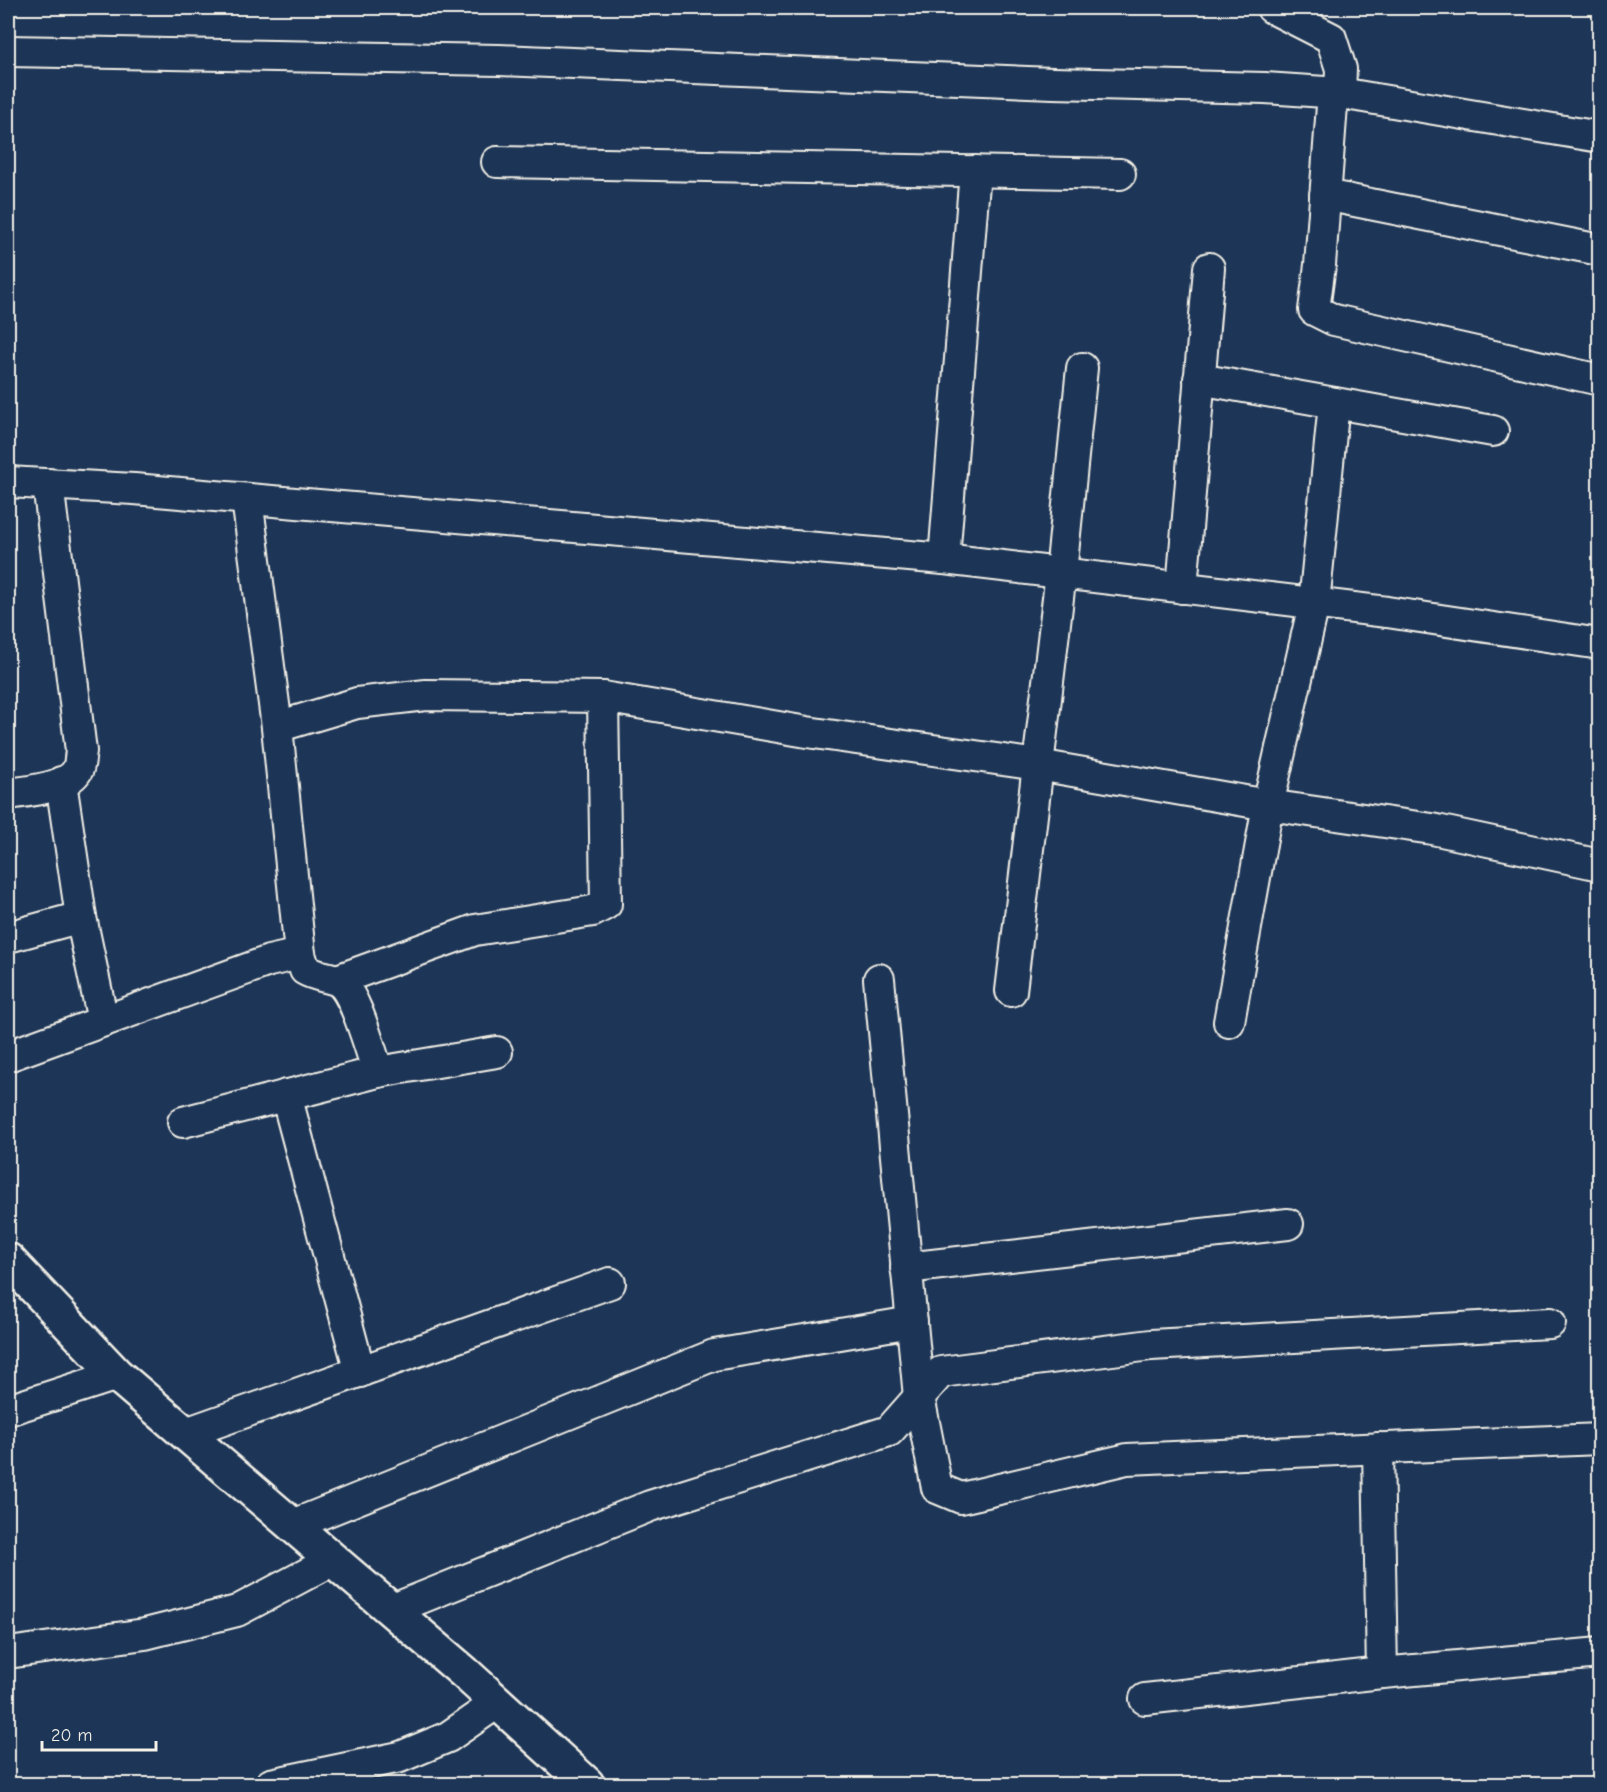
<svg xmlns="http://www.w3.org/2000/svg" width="1607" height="1792" viewBox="0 0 1607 1792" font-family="'Comic Neue',sans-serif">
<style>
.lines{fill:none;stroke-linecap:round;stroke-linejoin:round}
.street-casing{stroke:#f4f1e8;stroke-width:34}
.secondary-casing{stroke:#f4f1e8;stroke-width:38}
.street{stroke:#1d3557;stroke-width:30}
.secondary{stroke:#1d3557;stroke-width:33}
</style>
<rect width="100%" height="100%" fill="#1d3557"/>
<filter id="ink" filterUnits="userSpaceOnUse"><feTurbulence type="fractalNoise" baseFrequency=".0167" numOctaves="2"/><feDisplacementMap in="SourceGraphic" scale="12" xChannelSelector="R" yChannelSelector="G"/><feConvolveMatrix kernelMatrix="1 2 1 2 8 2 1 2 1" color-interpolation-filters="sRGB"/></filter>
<g filter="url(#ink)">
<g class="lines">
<!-- street casing -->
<g class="street-casing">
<g id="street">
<path d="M1272 8 1331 38 1341 69 1340 93"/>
<path d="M8 51 499 60 1053 83 1265 88 1340 93 1594 136"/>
<path d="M1333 92 1320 265 1314 310 1334 320 1600 380"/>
<path d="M497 162 1120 174"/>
<path d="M1325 195 1600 250"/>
<path d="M1199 379 1493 431"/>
<path d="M8 482 134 489 944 559 1387 612 1600 644"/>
<path d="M247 499 277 727 300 954 305 970C315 976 325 976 336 980 354 987 371 1053 378 1072"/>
<path d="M944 559 975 171"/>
<path d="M1182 588 1209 268"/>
<path d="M277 727 357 703 426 695 603 697 807 732 1038 765 1268 805 1432 829 1600 865"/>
<path d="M61 782 81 917 103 1021"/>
<path d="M8 794C26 791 68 789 78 769 80 764 80 756 81 751L48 484"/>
<path d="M8 937 81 917"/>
<path d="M879 979 919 1397 937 1488 961 1498 1127 1459 1600 1439"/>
<path d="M337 980 475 930 593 911 606 904 603 697"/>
<path d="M1011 991 1061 573 1082 368"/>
<path d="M1229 1022 1268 805 1314 604 1334 403"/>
<path d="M8 1056 269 961 300 954"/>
<path d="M286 1095 360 1372"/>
<path d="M183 1122 378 1072 497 1052"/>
<path d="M906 1268 1288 1224"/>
<path d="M8 1410 117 1375"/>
<path d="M186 1433 610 1283"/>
<path d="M1378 1448 1382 1673"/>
<path d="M293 1525 714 1355 912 1322"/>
<path d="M391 1610 650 1506 889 1431 941 1372 1151 1345 1550 1323"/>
<path d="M8 1653 145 1634 237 1611 333 1560"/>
<path d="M1145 1699 1382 1673 1600 1653"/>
<path d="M271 1784 400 1757 448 1737 497 1703"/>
</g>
</g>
<!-- secondary casing -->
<g class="secondary-casing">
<path id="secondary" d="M8 1260 117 1375 465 1673 587 1784"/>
</g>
<!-- street -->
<use href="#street" class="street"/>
<!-- secondary -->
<use href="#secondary" class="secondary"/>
</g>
</g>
<!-- margin -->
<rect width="1607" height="1792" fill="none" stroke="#1d3557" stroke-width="30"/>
<rect x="15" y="15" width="1577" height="1762" fill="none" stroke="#f4f1e8" stroke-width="2" filter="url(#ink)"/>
<!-- scale -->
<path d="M42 1741v9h114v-9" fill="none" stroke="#f4f1e8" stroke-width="3"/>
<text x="51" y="1741" font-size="18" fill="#f4f1e8" stroke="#1d3557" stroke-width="4.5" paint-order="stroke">20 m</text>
</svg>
